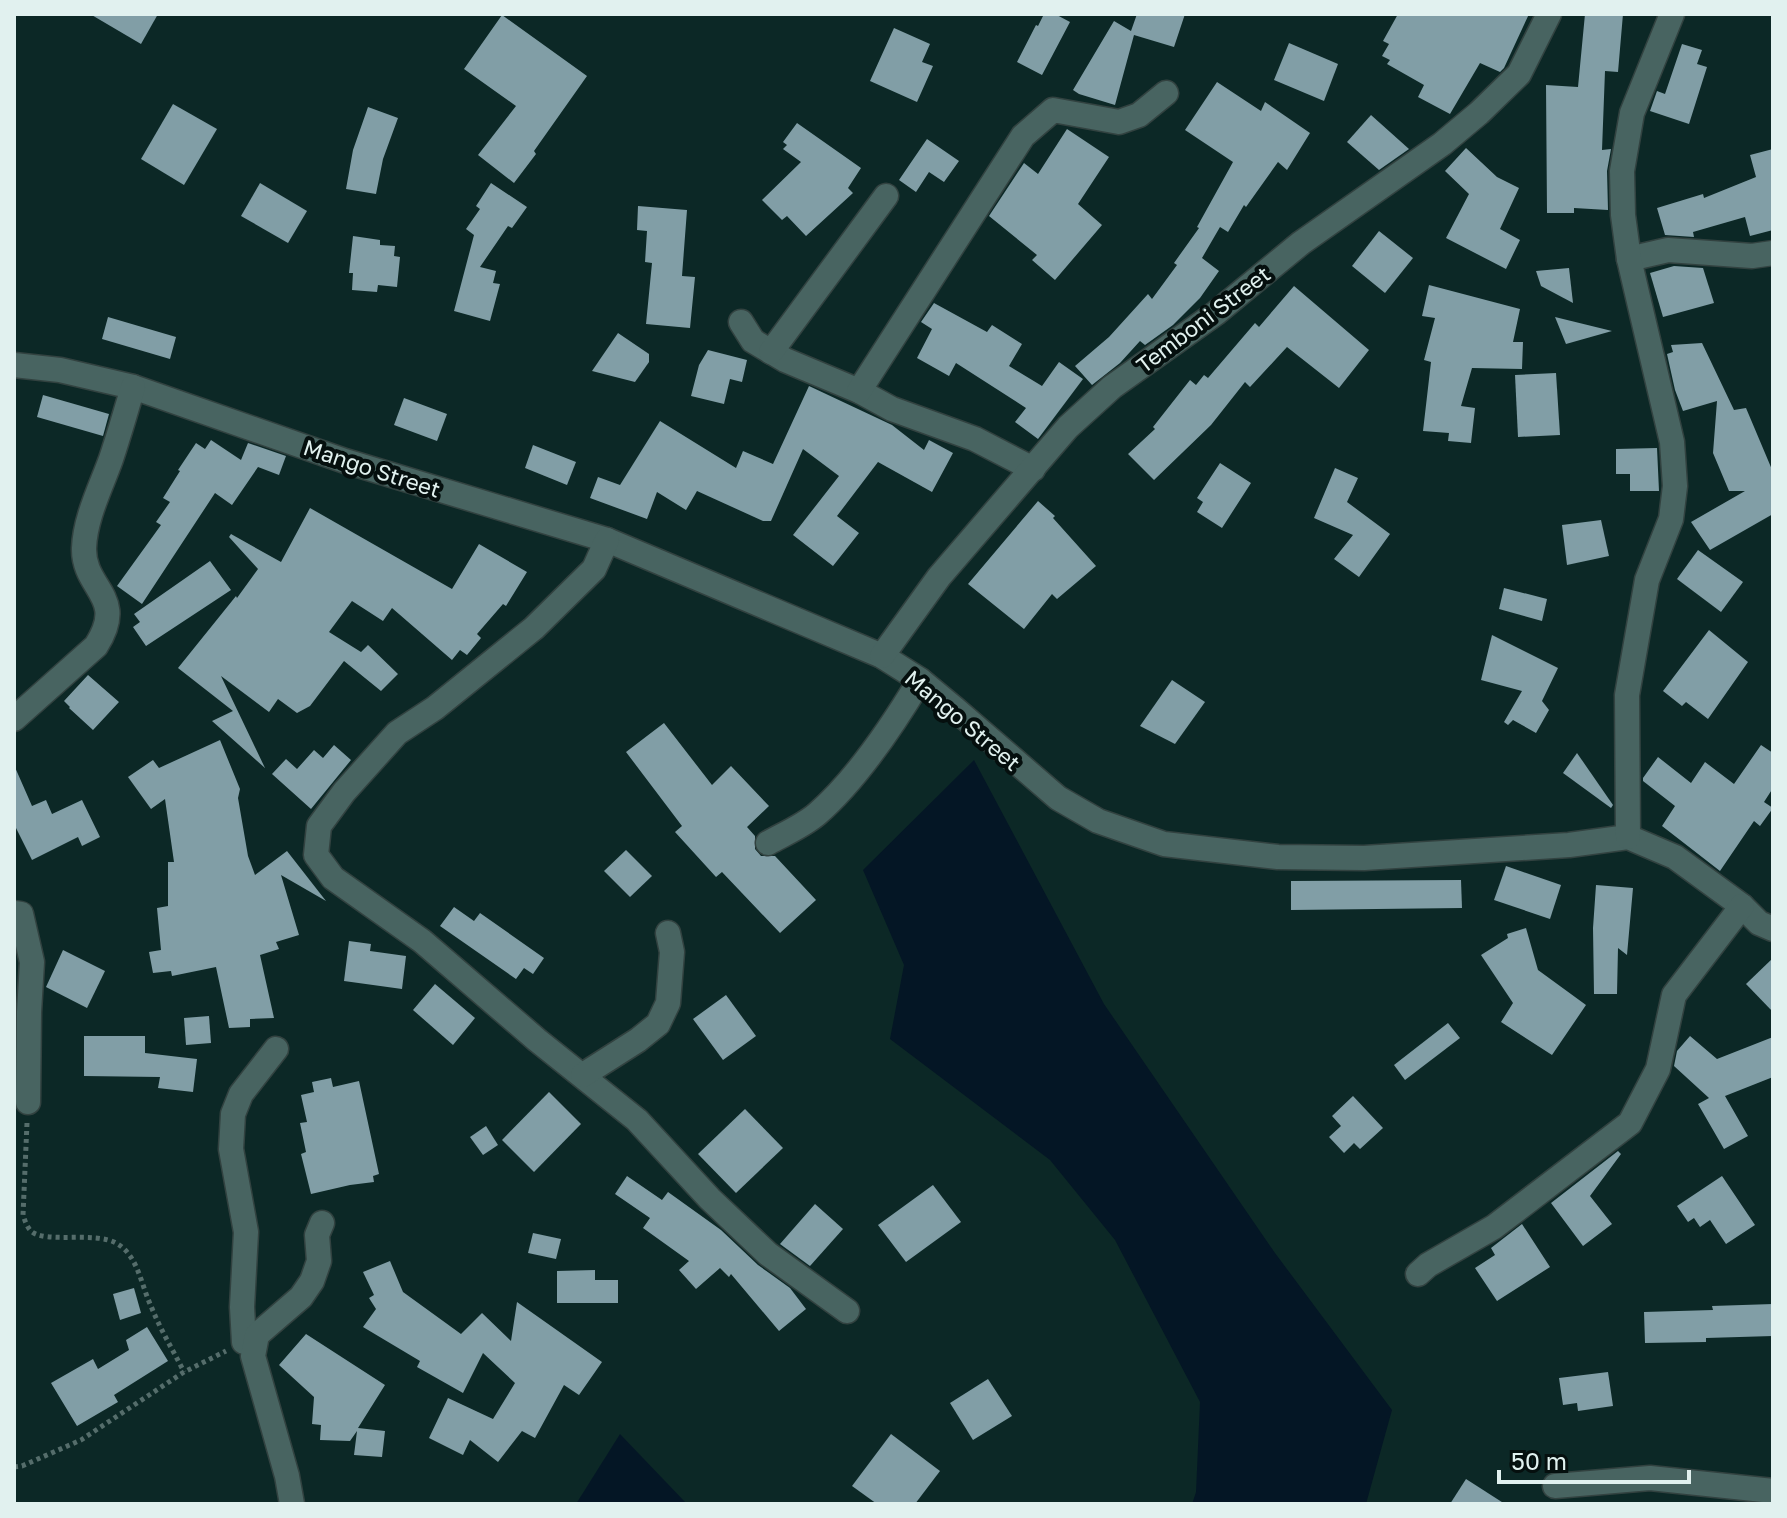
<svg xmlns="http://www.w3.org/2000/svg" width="1787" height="1518" viewBox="0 0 1787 1518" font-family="'Golos Text',sans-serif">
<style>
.water{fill:#041625}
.building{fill:#819ea6}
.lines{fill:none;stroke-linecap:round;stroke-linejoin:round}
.minor-casing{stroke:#324240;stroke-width:27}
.path{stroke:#556d6b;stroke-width:5;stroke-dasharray:4 4;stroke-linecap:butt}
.minor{stroke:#486461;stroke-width:24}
.labels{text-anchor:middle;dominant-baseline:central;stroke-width:8;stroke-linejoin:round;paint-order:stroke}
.street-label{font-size:22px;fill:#e1f1ef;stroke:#050f0e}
</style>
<rect width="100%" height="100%" fill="#0c2826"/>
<!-- water -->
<g class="water">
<path d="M974 760 1104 1004 1275 1253 1392 1410 1366 1504H1192L1196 1492 1200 1402 1115 1240 1050 1160 890 1039 904 965 863 870Z"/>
<path d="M620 1434 687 1504H576Z"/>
</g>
<!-- building -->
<g class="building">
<path d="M90 14H158L141 44Z"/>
<path d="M1044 14H1055L1070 22 1042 75 1017 62 1036 25 1038 26Z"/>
<path d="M1137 14H1185L1174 47 1134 35 1115 105 1079 94 1073 90 1114 21 1131 31Z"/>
<path d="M1398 14H1529L1504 68 1500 72 1480 63 1450 114 1418 97 1424 85 1387 64 1390 60 1382 56 1389 44 1383 41Z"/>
<path d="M1585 14H1623L1618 72 1605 71 1602 150 1611 149 1607 171 1608 210 1574 208V213H1547L1546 85 1578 87Z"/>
<path d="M502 15 587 76 534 151 536 154 514 183 478 155 516 106 464 69Z"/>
<path d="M894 28 930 44 922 62 933 66 917 102 870 81Z"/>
<path d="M1289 43 1338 64 1324 101 1274 80Z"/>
<path d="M1682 44 1702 50 1697 64 1707 67 1689 124 1650 111 1657 91 1665 94Z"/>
<path d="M1217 82 1261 111 1265 102 1310 133 1287 170 1278 162 1246 207 1244 205 1228 232 1220 227 1202 258 1219 271 1200 298 1173 325 1145 345 1140 341 1120 363 1092 385 1075 366 1109 337 1148 294 1152 299 1177 265 1174 263 1199 228 1197 227 1233 162 1185 130Z"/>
<path d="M173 104 217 129 184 185 141 159Z"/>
<path d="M368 107 398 118 383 159 376 194 346 189 353 150Z"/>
<path d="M1371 115 1409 149 1379 170 1347 142Z"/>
<path d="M797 123 861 168 848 188 853 193 806 236 787 216 782 220 762 200 801 162 783 149 787 145 783 142Z"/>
<path d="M1067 129 1109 157 1078 204 1102 225 1055 280 1032 260 1037 255 989 216 1024 163 1038 174Z"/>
<path d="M927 139 959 161 944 182 929 172 916 192 899 180Z"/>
<path d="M1466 148 1497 177 1519 188 1500 229 1520 240 1506 269 1446 238 1469 194 1445 171Z"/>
<path d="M1773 149V230L1750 236 1745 217 1693 232 1694 237 1665 235 1657 208 1703 194 1704 198 1756 177 1750 155Z"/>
<path d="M260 183 307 211 288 243 241 216Z"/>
<path d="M491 183 527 207 512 228 508 226 480 267 496 271 493 283 500 284 490 321 454 311 474 235 466 229 480 209 476 206Z"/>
<path d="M638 206 687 210 682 276 695 277 690 328 646 324 652 263 645 262 647 231 637 230Z"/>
<path d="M1379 231 1413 258 1385 293 1352 266Z"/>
<path d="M353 236 380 240V245L395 246 394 256 400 257 397 287 378 285 377 292 352 290 353 273H349Z"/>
<path d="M1674 266 1703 268 1714 303 1663 317 1650 273Z"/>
<path d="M1569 268 1573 303 1541 286 1536 271Z"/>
<path d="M1429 285 1520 309 1513 342H1523L1522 369 1472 368 1461 406 1475 408 1471 443 1448 441 1449 433 1423 431 1431 362 1424 360 1435 318 1422 316Z"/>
<path d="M1294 286 1369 350 1339 388 1287 347 1250 387 1245 382 1211 425 1154 480 1128 454 1155 429 1153 427 1190 380 1196 385 1204 375 1208 378 1255 323 1259 327Z"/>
<path d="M934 303 987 332 992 325 1022 344 1009 366 1042 386 1059 362 1083 379 1038 439 1015 422 1026 408 956 363 949 376 917 358 932 329 921 322Z"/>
<path d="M108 317 176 337 170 359 102 339Z"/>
<path d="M1555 317 1612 331 1566 344Z"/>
<path d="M618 333 649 354V362L635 382 592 371Z"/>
<path d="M1702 343 1734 410 1746 408 1773 472V514L1710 550 1691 522 1745 491H1729L1713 453 1717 401 1683 411 1675 390 1667 354 1673 352 1671 345Z"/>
<path d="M708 350 747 360 742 382 730 379 724 404 691 396 699 365Z"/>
<path d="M1556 373 1560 435 1518 437 1515 375Z"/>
<path d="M809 386 892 425 924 450 929 440 953 453 932 492 878 462 837 516 859 533 833 566 793 535 839 476 803 449 771 521H763L697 491 686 510 657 492 647 519 590 498 598 477 620 485 660 421 736 468 743 451 773 464Z"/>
<path d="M43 395 109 414 103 436 37 417Z"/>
<path d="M404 398 447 414 437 441 394 425Z"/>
<path d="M211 440 241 460 248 443 286 456 279 475 258 467 232 505 215 493 142 604 117 586 161 525 156 522 170 502 163 498 180 471 178 470 196 443 205 449Z"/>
<path d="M533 445 576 462 567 485 525 468Z"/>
<path d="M1657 448 1659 491H1630V474H1616V449Z"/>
<path d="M1220 463 1251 483 1222 528 1197 512 1203 502 1197 498Z"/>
<path d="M1335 468 1358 478 1347 502 1390 534 1359 577 1334 559 1353 535 1314 518Z"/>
<path d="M1038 501 1055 516 1053 518 1096 566 1057 599 1052 594 1024 629 968 584Z"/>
<path d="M310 508 452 589 479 544 527 572 506 606 503 604 477 634 481 638 467 655 460 650 452 660 392 608 383 621 352 601 329 632 361 652 368 645 398 674 381 691 344 661 310 706 297 713 278 699 269 712 221 676 265 768 212 721 233 711 178 668 236 596 237 598 258 569 229 537 231 534 281 562Z"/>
<path d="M1601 520 1609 556 1567 565 1562 525Z"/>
<path d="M1698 550 1743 582 1721 612 1677 579Z"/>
<path d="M210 561 231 590 146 646 133 627 140 622 134 614Z"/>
<path d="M1504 588 1547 599 1542 621 1499 609Z"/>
<path d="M1709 630 1748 662 1708 719 1686 702 1682 706 1663 691Z"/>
<path d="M1492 635 1558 668 1542 701 1549 710 1536 733 1513 720 1508 725 1504 722 1522 691 1481 680Z"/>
<path d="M88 675 119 702 93 730 69 708 70 707 64 701Z"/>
<path d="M1172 680 1205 702 1175 744 1140 726Z"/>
<path d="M664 723 712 785 731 766 769 806 747 827 755 836V849L761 856H775L816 900 780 933 722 872 716 877 675 832 682 826 626 752Z"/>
<path d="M220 740 240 789 238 798 248 856 255 875 287 851 326 901 281 875 299 935 276 942 279 949 260 955 274 1018 250 1019V1027L229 1028 216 967 172 976 171 971 153 973 149 952 161 950 157 908 168 906V862H174L165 799 151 809 128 777 153 760 159 768Z"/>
<path d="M334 745 351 760 311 809 272 774 286 759 297 769 314 750 323 758Z"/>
<path d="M1761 745 1773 753V788L1764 802 1773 808 1760 826 1754 821 1720 871 1662 826 1675 806 1643 781V778L1658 757 1691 783 1705 762 1734 784Z"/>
<path d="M1577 753 1613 805 1611 808 1563 773Z"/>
<path d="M14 765 32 806 46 800 52 814 82 800 100 837 82 846 78 837 32 860 14 824Z"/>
<path d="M626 850 652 876 630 897 604 871Z"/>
<path d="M1506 866 1561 885 1550 919 1494 900Z"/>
<path d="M1461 880 1462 908 1291 910V881Z"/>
<path d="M1596 885 1633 888 1627 955 1618 948 1617 994H1594L1593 928Z"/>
<path d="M454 907 474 921 480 913 544 958 533 974 524 968 516 979 440 926Z"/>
<path d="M1526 928 1538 970 1586 1005 1552 1055 1501 1022 1513 1003 1481 955 1508 938 1507 934Z"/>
<path d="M349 941 371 944 370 951 406 956 402 989 344 981Z"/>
<path d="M63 950 105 971 87 1008 46 987Z"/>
<path d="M1773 958V1012L1746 984Z"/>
<path d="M435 984 475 1018 453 1045 413 1010Z"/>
<path d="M726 995 756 1036 723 1060 693 1019Z"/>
<path d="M209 1016 211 1043 186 1045 184 1018Z"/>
<path d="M1448 1023 1460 1038 1405 1080 1394 1065Z"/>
<path d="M84 1036H145V1053L197 1059 193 1092 158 1088 160 1077 84 1076Z"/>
<path d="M1690 1036 1717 1059 1773 1037V1077L1725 1096 1748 1136 1724 1149 1698 1104 1709 1098 1674 1066 1677 1051Z"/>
<path d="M331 1078 333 1087 359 1081 379 1174 373 1176 374 1182 350 1185 311 1194 301 1154 306 1152 300 1123 307 1122 301 1095 314 1092 312 1082Z"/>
<path d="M549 1092 581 1124 534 1172 502 1140Z"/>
<path d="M1353 1096 1383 1128 1360 1149 1354 1143 1344 1153 1329 1137 1341 1126 1332 1116Z"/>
<path d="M745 1109 783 1148 736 1193 698 1154Z"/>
<path d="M486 1126 498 1145 483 1155 470 1137Z"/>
<path d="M1618 1151 1621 1154 1590 1196 1612 1224 1583 1246 1551 1203Z"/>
<path d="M627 1176 662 1200 668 1192 721 1230 758 1265 790 1288 806 1309 779 1331 731 1274 729 1277 720 1268 696 1289 679 1270 689 1261 643 1228 650 1218 615 1194Z"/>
<path d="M1722 1176 1755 1225 1726 1244 1710 1220 1700 1227 1694 1218 1688 1222 1677 1206Z"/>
<path d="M933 1185 961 1222 906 1262 878 1225Z"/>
<path d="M815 1204 843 1229 810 1266 780 1244Z"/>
<path d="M1522 1224 1550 1267 1497 1301 1475 1268 1495 1255 1491 1248Z"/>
<path d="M533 1233 561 1239 556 1259 528 1253Z"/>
<path d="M390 1261 403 1292 461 1334 482 1313 511 1341 517 1302 602 1362 579 1395 564 1385 535 1438 522 1431 498 1462 470 1440 463 1455 429 1438 448 1398 493 1419 515 1383 483 1353 463 1393 417 1367 420 1361 363 1327 376 1309 369 1298 374 1295 363 1272Z"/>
<path d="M595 1270V1280H618V1303H557V1271Z"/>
<path d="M134 1288 141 1313 120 1320 113 1294Z"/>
<path d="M1773 1304V1336L1706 1338V1342L1645 1343 1644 1312 1713 1310 1712 1306Z"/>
<path d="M147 1327 168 1361 114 1395 118 1402 77 1426 51 1383 93 1359 98 1369 129 1350 126 1340Z"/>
<path d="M306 1334 385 1385 358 1428 385 1431 382 1457 354 1455 357 1431 350 1441 320 1440 321 1425 312 1424 314 1397 279 1365Z"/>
<path d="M1608 1372 1613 1406 1578 1411 1577 1403 1563 1405 1559 1378Z"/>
<path d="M988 1379 1012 1416 973 1440 950 1403Z"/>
<path d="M891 1434 940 1471 915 1504H877L852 1486Z"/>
<path d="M1466 1479 1505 1504H1450Z"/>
</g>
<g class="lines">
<!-- minor casing -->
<g class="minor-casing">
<g id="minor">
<path d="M1629 259 1668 250 1752 256 1773 253"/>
<path d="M741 322 753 341 785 360 859 391 892 409 975 439 1033 469"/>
<path d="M771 352 886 196"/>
<path d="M14 365 60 370 133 387 345 461 607 540 882 656 920 680 955 709 1058 798 1098 821 1164 844 1278 857 1364 858 1569 845 1628 837 1675 857 1742 906 1759 923 1773 929"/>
<path d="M859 391 1023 136 1053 110 1119 122 1139 115 1166 93"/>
<path d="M607 540 594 569 534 628 435 708 397 733 344 792 319 826 316 855 333 878 422 941 537 1040 637 1120 710 1199 768 1254 847 1311"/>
<path d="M882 656 939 577 1068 427 1112 387 1216 313 1301 243 1442 144 1479 113 1519 74 1549 14"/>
<path d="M14 719 96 646C128 596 83 590 84 548 85 518 101 487 111 459 119 435 126 411 133 387"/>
<path d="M1628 837 1627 695 1647 580 1671 519 1675 486 1672 442 1629 259 1623 215 1622 171 1632 113 1672 14"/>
<path d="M768 843C784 834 803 826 817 814 856 780 893 725 920 680"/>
<path d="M14 913 21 914 32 962 29 1012 28 1102"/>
<path d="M583 1075 638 1040 658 1024 668 1003 672 952 668 933"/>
<path d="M1418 1274 1428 1265 1494 1227 1630 1123 1658 1069 1674 995 1742 906"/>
<path d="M244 1342 242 1307 246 1232 231 1149 233 1114 241 1094 276 1049"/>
<path d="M1555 1486 1650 1478 1773 1491"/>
<path d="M292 1504 287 1476 253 1356 257 1335 301 1297 312 1281 319 1261 317 1235 322 1223"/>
</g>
</g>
<!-- path -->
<g class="path">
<path d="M27 1123 23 1215C25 1221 27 1227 31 1231 45 1244 94 1231 116 1243 138 1255 141 1285 151 1306 160 1329 173 1350 184 1372"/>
<path d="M14 1467 22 1466 81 1440 184 1372 226 1351"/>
</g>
<!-- minor -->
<use href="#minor" class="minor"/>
</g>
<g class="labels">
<!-- street labels -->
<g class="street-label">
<text transform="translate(1203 319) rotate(-37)">Temboni Street</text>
<text transform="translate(372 468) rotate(18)">Mango Street</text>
<text transform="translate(963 720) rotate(40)">Mango Street</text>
</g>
</g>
<!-- border -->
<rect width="1787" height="1518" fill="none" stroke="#e1f1ef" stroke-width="32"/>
<!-- scale -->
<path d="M1499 1470v12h190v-12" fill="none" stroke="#e1f1ef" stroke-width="4"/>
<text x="1511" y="1470" font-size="24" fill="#e1f1ef" stroke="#050f0e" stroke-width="6" paint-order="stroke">50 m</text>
</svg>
